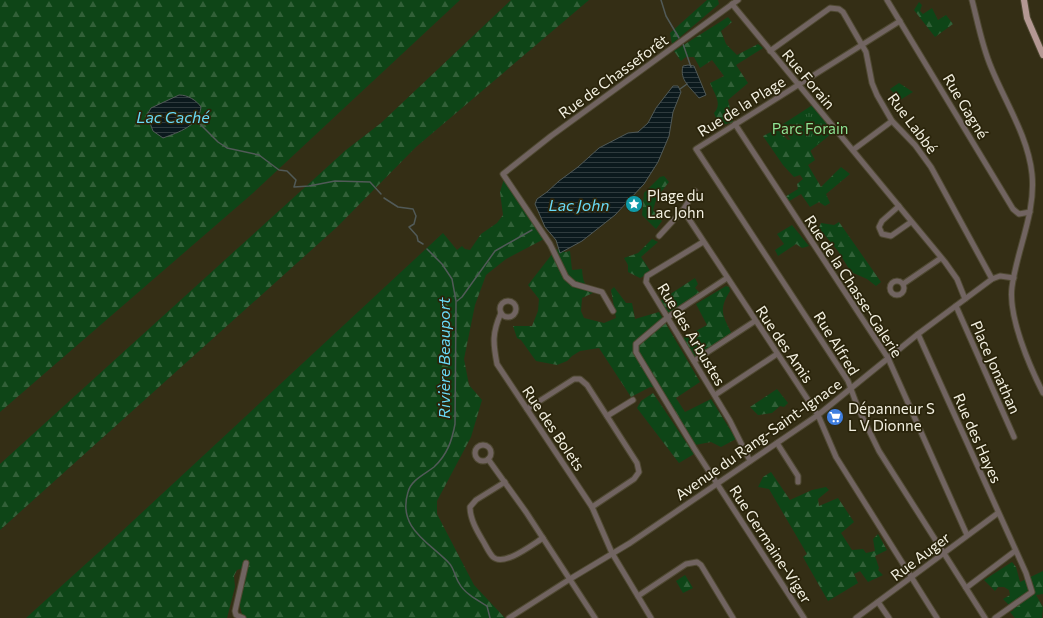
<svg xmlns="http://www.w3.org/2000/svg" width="1043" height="618" viewBox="0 0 1043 618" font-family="Commissioner,sans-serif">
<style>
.grass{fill:url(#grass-tufts)}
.forest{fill:url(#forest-firs)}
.water{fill:url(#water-rules);stroke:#515a58}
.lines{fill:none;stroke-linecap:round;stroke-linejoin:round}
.stream{stroke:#515a58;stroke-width:1.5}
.minor-casing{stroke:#4f4932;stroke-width:7}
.major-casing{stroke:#4f4932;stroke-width:8}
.minor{stroke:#716461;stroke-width:5}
.major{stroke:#b49893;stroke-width:6}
.labels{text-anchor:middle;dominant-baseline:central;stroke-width:3.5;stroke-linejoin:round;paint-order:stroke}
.street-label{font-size:15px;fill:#f3f0e1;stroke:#2a240b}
.park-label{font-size:15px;fill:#8de293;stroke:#2a240b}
.poi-label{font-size:15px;fill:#f3f0e1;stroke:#2a240b;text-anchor:start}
.water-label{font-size:16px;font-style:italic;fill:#69d9f6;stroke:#2a240b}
</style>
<defs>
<pattern id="grass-tufts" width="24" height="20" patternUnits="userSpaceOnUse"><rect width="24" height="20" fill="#0e4517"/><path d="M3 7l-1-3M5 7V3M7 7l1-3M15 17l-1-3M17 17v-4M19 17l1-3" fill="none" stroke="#326038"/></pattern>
<pattern id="forest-firs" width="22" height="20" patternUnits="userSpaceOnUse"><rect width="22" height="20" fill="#0e4517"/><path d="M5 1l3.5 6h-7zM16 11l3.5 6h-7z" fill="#326038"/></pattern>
<pattern id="water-rules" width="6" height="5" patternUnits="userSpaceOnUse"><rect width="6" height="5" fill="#0b191d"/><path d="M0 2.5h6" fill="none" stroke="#2f3b3e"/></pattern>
</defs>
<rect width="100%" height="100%" fill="#342e15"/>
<!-- grass -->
<path class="grass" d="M814 104 836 130 804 156 780 126Z"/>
<!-- forest -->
<g class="forest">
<path d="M0 0H460L253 193 0 412Z"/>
<path d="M511 0H589L416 147 337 227 0 530V464L346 150 381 123Z"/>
<path d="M707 0H718L719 4 672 44 670 33Z"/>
<path d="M919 2 922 5 920 11 923 14 932 8 938 20 946 15 953 24 935 37 914 10Z"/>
<path d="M728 17 732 22 721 31 726 44 737 55 758 44 763 48 736 65 748 83 728 100 733 122 719 126 714 113C723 104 714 93 710 83L724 76 712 60 700 68 694 57H686L681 61 674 51Z"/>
<path d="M899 83 913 92 900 100 890 89Z"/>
<path d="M824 128 829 134 810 150 815 160 808 165 821 187 841 167 850 174 826 194 830 203 825 206 819 202 810 207 801 194 786 203 783 198 798 189 797 184 803 179 800 175 794 177 783 165 763 136 777 129 788 140 799 138 810 144 814 134Z"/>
<path d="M664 176 669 182 657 197 653 210 662 221 656 229 642 215 644 193 660 177Z"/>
<path d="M504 179 544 239 506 259 486 275 475 305 464 359 469 385 482 400 471 437 437 501V514L474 585 505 618H246L243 617C242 613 240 609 240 605 239 592 250 580 243 568L237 570 234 576 235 587 227 618H26L120 533 443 233 457 250 462 246 465 249 470 250 481 234 497 223 503 215 500 192Z"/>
<path d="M839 222 881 282 876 286 867 279 851 272 838 251 819 228 821 223 834 225Z"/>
<path d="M792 225 809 246 802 248 796 244 778 256 775 250 784 244 777 234Z"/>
<path d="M652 239 658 242 641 257 651 272 640 278 628 272V265L624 258 638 253Z"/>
<path d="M556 249 565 252 570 251 572 270 582 269C583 282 584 285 595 292L582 298 581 311 584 318 604 323 616 318 611 290 614 287 626 303H632L635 319 659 312 700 382 676 398 685 412 711 399 736 439 721 447 711 442 695 445 657 388 650 387 631 397 599 348 580 351 572 356 567 361 557 365 536 361 521 340 517 338 513 326H532L538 311 539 299 528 285Z"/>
<path d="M695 278 698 284 695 288 702 295 669 317 658 302Z"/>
<path d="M726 286 729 287 730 291C718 310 723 316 732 334L695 362 681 339 707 325 696 304Z"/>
<path d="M777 389 788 403 784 407 780 406 772 413 758 415 750 407Z"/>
<path d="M653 393 694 454 679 463 637 408 641 401Z"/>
<path d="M771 472 790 500 812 490 826 487 829 490 818 499 819 506 838 498 854 522 841 533 852 550 863 549 866 553 875 551 873 539 878 534 887 550 875 556 879 568 878 570 883 575 868 582 860 571 854 574 858 583 828 601 803 557 807 554 769 489 758 487 763 477Z"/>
<path d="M1012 562 1016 567 1020 582 1043 571V594L1036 595 1043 607 1042 618H1015L1010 612 1014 610 1003 599 1010 595 1009 590 1004 587H998L995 591 984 580Z"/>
<path d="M685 575 693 588 683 593 676 581Z"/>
</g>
<!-- water -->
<g class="water">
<path d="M688 65 694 66 706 95 699 98C691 88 679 80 683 66Z"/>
<path d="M673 86H678L681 92 673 112 669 136 658 162 644 184 615 215 582 241 560 253 556 240 545 227 535 204 537 199 547 192 559 181 578 167 599 148 628 133 638 132 648 123 656 108Z"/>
<path d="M179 95C188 95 196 100 201 107 199 126 179 132 163 138L153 131 147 115 151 108Z"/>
</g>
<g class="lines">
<!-- stream -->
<g class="stream">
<path d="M661 0 666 16 679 38"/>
<path d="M683 44 691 67"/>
<path d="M680 89 687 84"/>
<path d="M197 121 218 142 227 148 259 155 279 170 287 171 296 180 294 187 309 186 335 181 370 182 381 194"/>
<path d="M384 198 398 207 413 209 416 216 414 224 409 227 417 236 418 241 423 244"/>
<path d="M427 249 442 264 452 279 456 301 455 424C452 441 447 455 434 467 425 474 411 480 408 492 397 528 429 542 449 563 454 568 455 577 459 583 464 593 477 600 487 606L490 618"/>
<path d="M457 301 462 297 495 251 532 230"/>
</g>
<!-- minor casing -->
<g class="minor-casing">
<g id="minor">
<path d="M887 0 1013 209 1019 214 1030 212"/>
<path d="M972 0C978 23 982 46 991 67 1005 102 1028 136 1032 174 1036 213 1017 249 1012 287 1008 317 1030 367 1043 393"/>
<path d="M732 4 945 262 957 279 965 299"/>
<path d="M900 21 696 149 848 381 858 408 879 451 985 618"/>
<path d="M770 51 830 8 839 9 843 12 866 52 872 83 877 95 892 121 915 145 931 167 992 279"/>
<path d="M735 124 888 358 967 535"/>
<path d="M853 150 892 121"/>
<path d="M899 206 882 221 879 227 882 234 891 236 911 222"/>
<path d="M683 210 818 415 836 457 937 618"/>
<path d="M659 236 683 210 695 191"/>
<path d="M703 242 647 276 646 282 730 421 750 461"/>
<path d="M727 278 668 317 636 344V352L694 448 804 618"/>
<circle cx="897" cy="288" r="7"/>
<path d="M903 284 941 258"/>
<circle cx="508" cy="309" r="8"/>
<path d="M956 306 1014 437"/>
<path d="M613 311 602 292 574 284 566 277 550 244 503 174 551 136 738 0"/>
<path d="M501 313C492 333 493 343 497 364L592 507 612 553 651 618"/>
<path d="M918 334 1026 573 1032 592 995 618"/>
<path d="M694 361 755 321"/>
<path d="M715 395 777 354"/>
<path d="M527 409 574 379H580L587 385 637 463 639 472 634 479 592 507"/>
<path d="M607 416 633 400"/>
<path d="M777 443 798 476V482"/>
<circle cx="483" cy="453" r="8"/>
<path d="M488 459 526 512 595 618"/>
<path d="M505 482 476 500 470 507C470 519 477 531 483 541 486 546 489 553 493 557 504 567 533 544 543 538"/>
<path d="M966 588 1015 551"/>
<path d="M638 596 686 564 697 562 701 565 733 618"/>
<path d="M878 602 889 618"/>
<path d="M243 618 236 615 235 611 246 563"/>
<path d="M509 618 570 579 630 543 818 415 918 334 992 279 1000 276 1014 278"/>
<path d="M856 618 998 513"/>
</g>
</g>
<!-- major casing -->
<g class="major-casing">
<path id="major" d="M1024 0 1027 18 1043 55"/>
</g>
<!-- minor -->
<use href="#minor" class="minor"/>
<!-- major -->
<use href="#major" class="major"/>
</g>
<!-- icons -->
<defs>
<g id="sight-disc" transform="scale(0.9)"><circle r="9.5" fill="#0f9aa8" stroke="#2a240b"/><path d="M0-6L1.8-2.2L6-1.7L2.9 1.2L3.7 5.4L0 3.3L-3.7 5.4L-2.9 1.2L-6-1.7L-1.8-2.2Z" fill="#fff"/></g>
<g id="supermarket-disc" transform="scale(0.9)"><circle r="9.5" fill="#3f7fe0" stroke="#2a240b"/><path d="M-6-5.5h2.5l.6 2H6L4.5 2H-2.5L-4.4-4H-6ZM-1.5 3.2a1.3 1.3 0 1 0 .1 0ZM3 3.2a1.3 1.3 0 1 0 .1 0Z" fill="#fff"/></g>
</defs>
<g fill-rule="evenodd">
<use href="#sight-disc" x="634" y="204"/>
<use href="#supermarket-disc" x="835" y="417"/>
</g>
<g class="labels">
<!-- street labels -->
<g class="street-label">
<text transform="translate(613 76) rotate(-36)">Rue de Chasseforêt</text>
<text transform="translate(809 79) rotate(50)">Rue Forain</text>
<text transform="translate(741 106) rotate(-32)">Rue de la Plage</text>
<text transform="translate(966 106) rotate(59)">Rue Gagné</text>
<text transform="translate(913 123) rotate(53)">Rue Labbé</text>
<text transform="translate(854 286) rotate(57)">Rue de la Chasse-Galerie</text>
<text transform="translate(692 334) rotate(59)">Rue des Arbustes</text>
<text transform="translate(837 343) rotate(58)">Rue Alfred</text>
<text transform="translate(785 344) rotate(56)">Rue des Amis</text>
<text transform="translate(996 367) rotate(66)">Place Jonathan</text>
<text transform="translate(554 428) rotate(56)">Rue des Bolets</text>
<text transform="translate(978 438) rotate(66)">Rue des Hayes</text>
<text transform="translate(758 439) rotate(-35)">Avenue du Rang-Saint-Ignace</text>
<text transform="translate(771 544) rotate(57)">Rue Germaine-Viger</text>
<text transform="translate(920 556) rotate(-37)">Rue Auger</text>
</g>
<!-- park labels -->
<g class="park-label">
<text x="810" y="128">Parc Forain</text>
</g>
<!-- poi labels -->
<g class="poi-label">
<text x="647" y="195">Plage du<tspan x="647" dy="17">Lac John</tspan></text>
<text x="848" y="408">Dépanneur S<tspan x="848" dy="17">L V Dionne</tspan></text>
</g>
<!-- water labels -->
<g class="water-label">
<text x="173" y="116">Lac Caché</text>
<text x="579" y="204">Lac John</text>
<text transform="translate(443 358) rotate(-90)">Rivière Beauport</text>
</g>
</g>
</svg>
